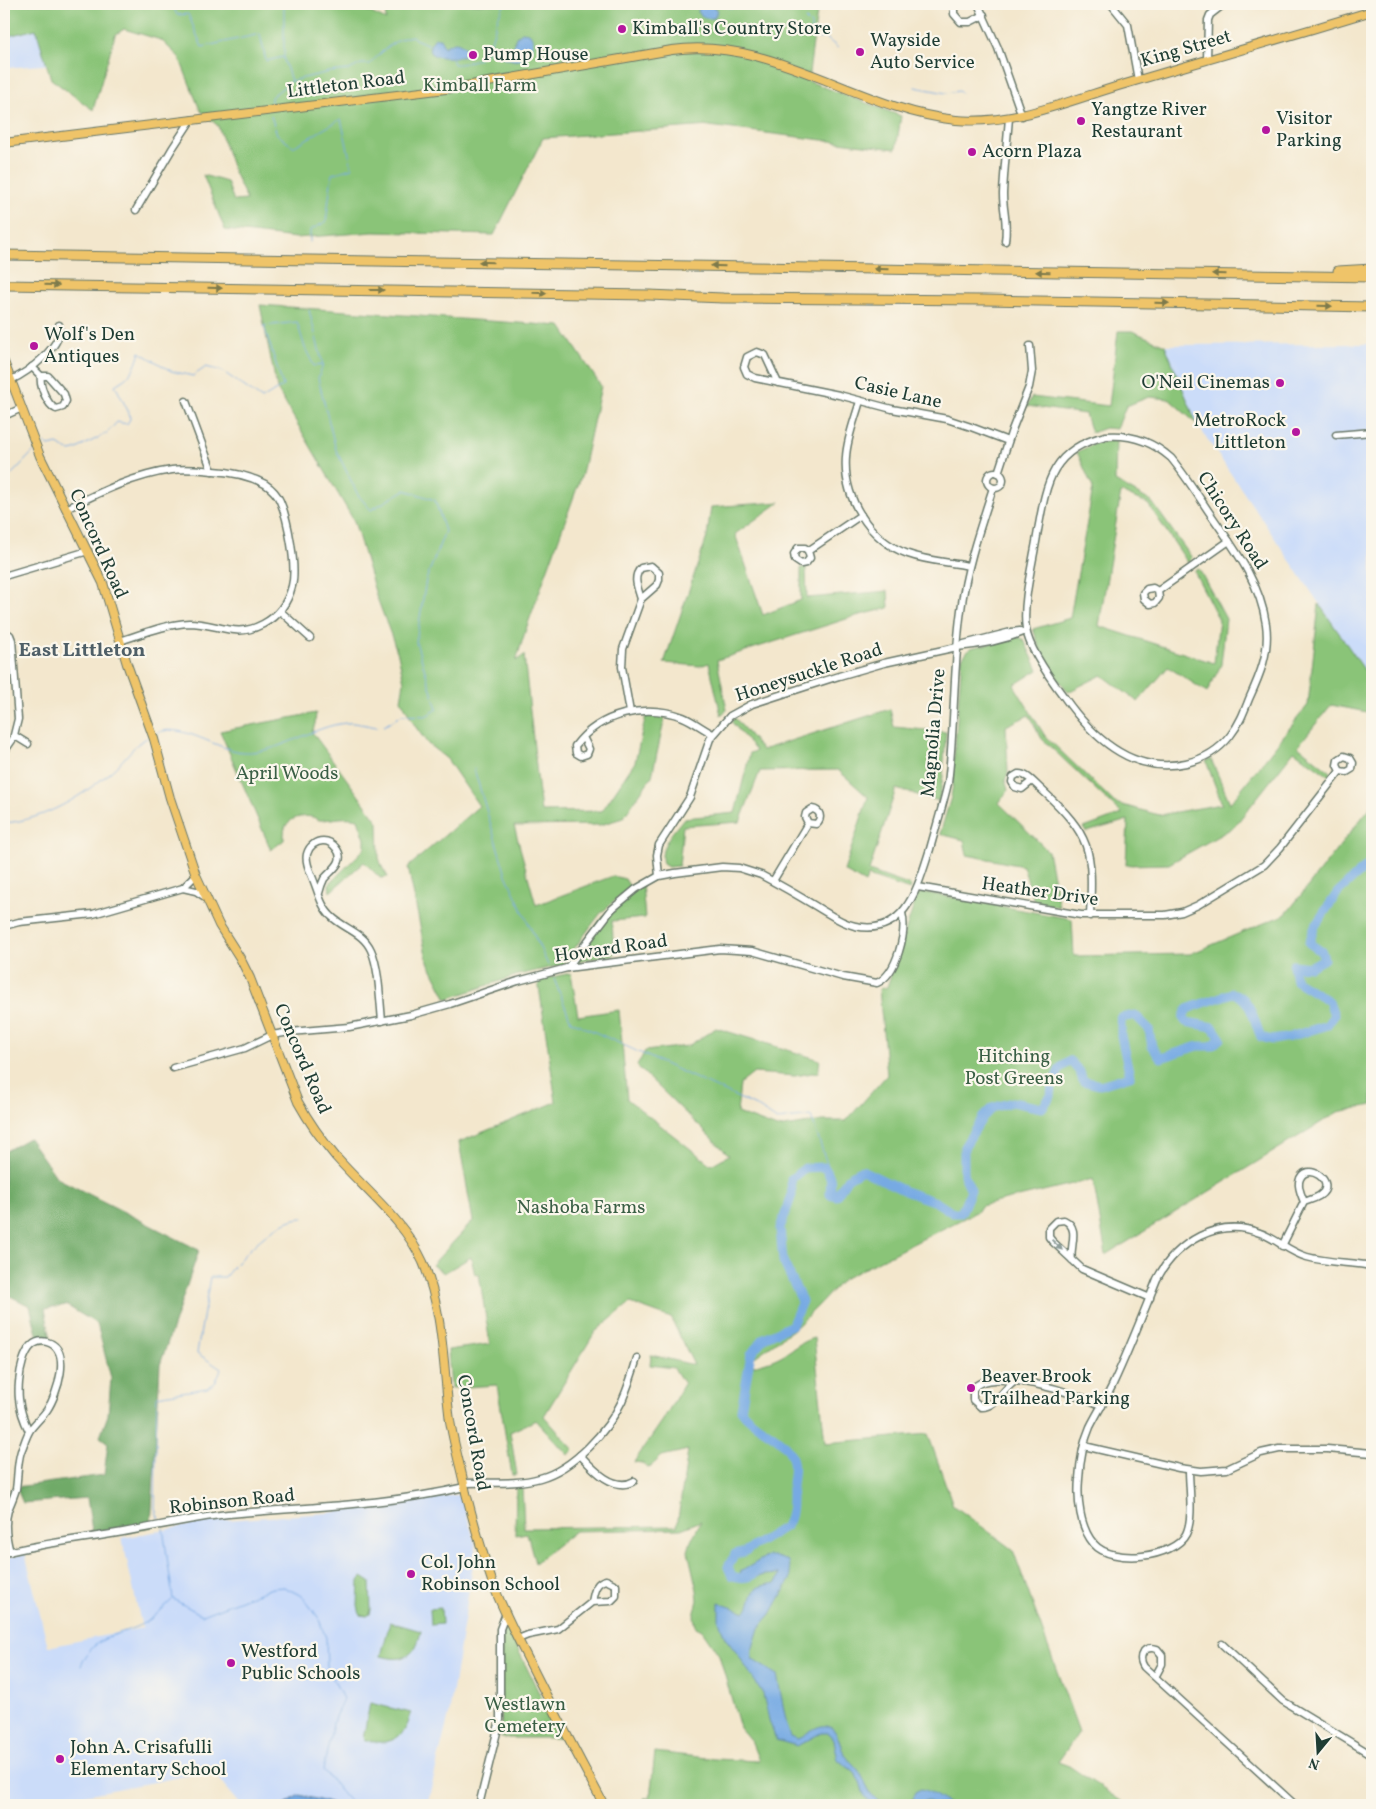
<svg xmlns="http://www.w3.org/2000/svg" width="1376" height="1809" viewBox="0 0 1376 1809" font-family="Vollkorn,serif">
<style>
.built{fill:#cbdcf9}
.green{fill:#8ac478;stroke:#548056}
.forest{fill:#6faa68;stroke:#47744e}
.water{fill:#77aae3;stroke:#4b748c}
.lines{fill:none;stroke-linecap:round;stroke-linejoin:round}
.stream{stroke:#77aae3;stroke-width:1}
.river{stroke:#77aae3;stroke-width:9}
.minor-casing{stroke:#69786a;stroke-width:9}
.major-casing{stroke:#69786a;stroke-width:10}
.highway-casing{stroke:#69786a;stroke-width:11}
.minor{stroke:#fff;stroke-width:6}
.major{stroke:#efc469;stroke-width:8}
.highway{stroke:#efc469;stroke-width:9}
.oneway{fill:#7d7a4c}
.oneway2{fill:#8f9e9a}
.poi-dot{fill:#b5179e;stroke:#fbf7ec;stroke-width:2}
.labels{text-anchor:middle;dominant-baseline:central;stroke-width:4.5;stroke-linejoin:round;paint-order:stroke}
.poi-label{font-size:19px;fill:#1f3d34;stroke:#fbf7ec;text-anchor:start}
.street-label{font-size:19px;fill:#1f3d34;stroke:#fbf7ec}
.park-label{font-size:19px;fill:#3a5f45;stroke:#fbf7ec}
.neighbourhood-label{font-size:20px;font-weight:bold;fill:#4f5f67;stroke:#fbf7ec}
</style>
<rect width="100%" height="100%" fill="#fbf7ec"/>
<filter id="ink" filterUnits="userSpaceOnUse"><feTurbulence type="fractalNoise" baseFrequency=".02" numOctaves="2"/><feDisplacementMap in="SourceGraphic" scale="10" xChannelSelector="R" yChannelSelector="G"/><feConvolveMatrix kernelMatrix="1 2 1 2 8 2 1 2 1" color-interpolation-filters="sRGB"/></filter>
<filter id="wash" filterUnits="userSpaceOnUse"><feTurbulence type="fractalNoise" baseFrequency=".0096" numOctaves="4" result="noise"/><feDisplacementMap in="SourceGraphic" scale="20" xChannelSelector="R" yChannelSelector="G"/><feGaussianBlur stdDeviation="1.12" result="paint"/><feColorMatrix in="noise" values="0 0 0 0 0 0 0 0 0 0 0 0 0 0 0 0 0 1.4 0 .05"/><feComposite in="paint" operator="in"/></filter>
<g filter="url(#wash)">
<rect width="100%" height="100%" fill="#f3e7cd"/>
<!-- built -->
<g class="built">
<path d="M4 4 114 18 97 61 4 68Z"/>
<path d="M1372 344V681L1197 424 1165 345Z"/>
<path d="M457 1495 462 1499 476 1546 449 1715 427 1805H241L212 1771 32 1805H4V1711L12 1709 4 1679V1559L25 1553 48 1647 142 1628 122 1538 211 1521 328 1513 364 1507Z"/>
</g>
<!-- green -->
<g class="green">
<path d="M4 4H353L386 20 385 4H818L808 81 901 116 896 149 709 126 543 138 494 235 373 232 296 238 225 230 203 175 227 182 234 201 247 200 234 172 218 126 200 110 179 57 161 40 124 29 115 35 93 110 51 79 36 29 4 37Z"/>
<path d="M260 305 561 326 601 386 582 474 526 629 516 661 524 655 541 812 602 811 635 762 646 715 665 717 652 776 623 818 600 825 514 826 536 905 613 876 625 879 630 887 600 914 562 965 518 975 447 999 427 960 408 867 479 806 447 759 428 744 415 726 401 700 404 682 398 654 376 595 354 521 277 389Z"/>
<path d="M1118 331H1132L1165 345 1197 424 1169 399 1149 397 1126 406 1117 429 1105 428 1091 433 1085 414 1027 406 1032 397 1109 406Z"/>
<path d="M1116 440 1115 481 1152 502 1192 558 1188 563 1148 504 1121 492 1099 626 1214 663 1219 620 1194 571 1199 569 1226 619 1221 665 1207 692 1168 667 1138 702 1102 675 1068 692 1044 660 1033 629 1070 618 1093 488 1077 452 1096 443Z"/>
<path d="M780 502 735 534 763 615 801 600V568L806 567 807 598 888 591 889 608 856 616 717 660 727 710 721 715 709 663 700 666 664 663 707 537 711 507Z"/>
<path d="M1319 604 1372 681V713L1331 705 1298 746 1331 772 1329 776 1294 751 1234 827 1169 864 1126 865 1128 820 1087 832 1084 828 1122 814 1042 739 1029 715 1006 726 1008 773 1005 780 1008 790 999 803 1048 851 1059 907 1034 901 1023 866 967 855 964 840 940 834 951 797 953 784V769L962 658 970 648 1019 637 1024 640 1038 670 1014 685 1045 736 1115 803 1159 815 1222 804 1206 761 1211 759 1230 803 1308 705Z"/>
<path d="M890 709 894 727 946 732 943 776 939 801 896 789 869 871 911 886 910 890 868 876 865 883 844 871 868 797 838 770 760 771 740 822 683 826 679 866 668 867 663 864C658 846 674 831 684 818L735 813 750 753 756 751 731 721 735 718 762 750Z"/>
<path d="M316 713 315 724 312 732 378 822 379 858 382 867 388 877 380 878 364 862 330 892 329 884 365 848V839L358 819C345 816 335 819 323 820 319 821 316 818 312 817 303 815 288 818 285 828 284 831 284 836 284 840L271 850 220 731Z"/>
<path d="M1372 805V1105L1338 1112 1106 1255 1093 1179 981 1206 978 1211 843 1279 817 1307 794 1329 752 1359V1366C764 1363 775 1360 786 1353 796 1347 802 1341 814 1338L825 1443 928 1434 953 1505 1013 1550 1079 1732 1058 1762 1069 1766 1127 1805H647L644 1798H650L655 1752 715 1759 759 1761 751 1741 740 1728 719 1655 702 1630 696 1627 694 1616 698 1600 697 1590 688 1551 691 1541 701 1521 681 1529 575 1531 535 1563 527 1533 515 1535 516 1486H522L524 1528 677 1526 688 1450 662 1456 649 1468 642 1463 634 1462 663 1420 684 1384 674 1368 650 1365 651 1355 694 1365 671 1318 630 1303 595 1332 544 1416 574 1450 568 1455 536 1420 510 1432 517 1475H512L497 1385 451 1388 448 1350 490 1344 479 1274 475 1275 471 1257 444 1273 432 1265 473 1221 459 1142 556 1102 538 980 571 973 578 1016 619 1010 627 1099 711 1165 729 1155 637 1066 645 1051 688 1046 716 1028 820 1060 818 1072 795 1076 754 1073 740 1084 737 1113 777 1128 823 1121H846L887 1075 879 989 887 987 917 896 922 892 1072 919 1074 956 1190 954 1286 914Z"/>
<path d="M642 884 645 918 612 921 614 955 569 962 603 916Z"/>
<path d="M362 1577 370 1582 371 1610 370 1614 367 1616 360 1615 358 1605 359 1581Z"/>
<path d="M441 1608 442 1624 431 1625 430 1609Z"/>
<path d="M390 1622 421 1631C416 1655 405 1663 381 1656Z"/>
<path d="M508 1629 561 1738H501L502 1632Z"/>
<path d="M370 1703 411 1713C406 1740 387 1747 363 1739Z"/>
</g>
<!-- forest -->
<path class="forest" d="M29 1138 57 1178 199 1250 160 1365 151 1527 93 1537 87 1498 23 1503 16 1487 104 1475 108 1443 100 1437 108 1415 111 1378 97 1324 66 1305 45 1309 52 1344 39 1342 30 1306 4 1293V1152Z"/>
<!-- water -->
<g class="water">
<path d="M700 4H708L718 10 714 18C707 19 703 18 698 12Z"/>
<path d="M522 32 529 33C538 42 530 58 518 60 512 61 507 58 502 57L501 54 503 52 511 54 516 37Z"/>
<path d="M435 38H440L444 47C456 40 457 40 468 50L469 56C457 57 414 63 435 38Z"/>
<path d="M767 1556H773L788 1561 791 1578 771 1614 759 1628 751 1654 753 1660 777 1675 787 1725 791 1736 798 1739C805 1735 814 1727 822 1726 838 1723 839 1745 844 1753 848 1760 855 1765 859 1771 868 1785 868 1796 884 1805H873L864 1795 860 1782 853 1771 838 1760 834 1740 828 1733H821L797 1746 776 1740 769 1720 763 1694 739 1656 725 1638 719 1621V1603L745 1612C752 1606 750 1591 759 1587 764 1585 770 1584 776 1583L780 1574 765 1575 745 1580 740 1572Z"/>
<path d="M921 1789C932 1791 941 1800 951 1805H934L928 1800 924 1801 922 1805H914L912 1799 915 1792Z"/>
<path d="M299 1795 339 1805H284Z"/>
</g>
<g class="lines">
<!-- stream -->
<g class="stream">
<path d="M172 4 177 15 188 14 202 47 260 34 266 61 283 57 291 81 271 97V106"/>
<path d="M720 4 731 8 755 4"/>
<path d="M782 4 796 13"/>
<path d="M805 19 811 25V32L819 39 825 37 838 48"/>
<path d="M284 57V4"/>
<path d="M484 57C494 41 494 20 505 4"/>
<path d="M452 58 454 64C464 65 470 60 480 59"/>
<path d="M291 81 329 72 349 70 361 64H370C381 52 395 38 412 36L415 39 429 45"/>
<path d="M915 87 946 93 959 91 961 93"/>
<path d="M271 116 277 134 293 147 341 119 352 168 332 174 326 222 310 230V242"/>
<path d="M309 310 323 365 318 378 336 450 358 495 371 510 405 490 435 500 445 531 426 580 416 642 437 709 426 716 402 715 384 726"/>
<path d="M44 443 49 446 57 444 70 451 75 450 107 433 117 422 127 424 130 419 129 413 115 385C131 376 135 370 140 352L171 371 193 376 206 367 222 371 262 399 283 386 264 326 297 322 305 348 314 366 323 365"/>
<path d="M4 479 9 477 33 452"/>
<path d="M157 733C181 721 218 751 244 752 279 754 314 725 347 723 356 722 368 726 377 727"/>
<path d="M474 769 506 875 548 965"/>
<path d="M4 823C46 820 85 795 116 767 127 757 134 744 147 738"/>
<path d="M554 979 571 1021 756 1106 777 1120 811 1116 830 1173"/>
<path d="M160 1523 155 1508 157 1396 207 1388 215 1383 221 1369 197 1353 210 1277H225C240 1257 278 1217 303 1218"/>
<path d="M163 1528 173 1599 202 1615 272 1588 284 1587 302 1596 318 1617 326 1638 327 1666 343 1699 334 1719 323 1770 352 1805"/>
<path d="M81 1666C94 1633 119 1637 146 1622 155 1617 164 1607 172 1600"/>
</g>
<!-- river -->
<path class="river" d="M754 1574C747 1579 740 1578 732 1576L728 1567 735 1554 744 1552 786 1526C793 1515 792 1501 792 1488 792 1480 795 1468 793 1461 787 1435 754 1430 741 1410L751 1354 764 1338 792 1325 802 1301 783 1261 780 1228 792 1195 791 1179 805 1168 824 1167C832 1176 831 1182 830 1194L836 1196 848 1178 862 1170 907 1192 936 1202 953 1213H961L971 1190 964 1175V1147L983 1117 992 1108 1012 1102 1042 1108 1051 1096 1052 1086 1060 1068 1070 1061 1080 1072 1083 1081 1100 1085 1130 1076 1121 1036V1018L1135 1015 1149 1029 1152 1047 1161 1058 1198 1046H1211L1221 1039 1213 1027 1186 1022 1183 1018 1187 1009 1232 993C1251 996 1254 1022 1261 1037L1272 1040 1290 1037 1327 1025 1334 1015 1329 1001 1296 981 1293 965 1310 967 1324 959 1322 952 1309 943 1315 926 1338 892 1369 864H1372"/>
</g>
</g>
<g filter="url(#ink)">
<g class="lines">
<!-- minor casing -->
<g class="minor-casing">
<g id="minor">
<path d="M954 4V14L961 22H970L984 15"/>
<path d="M978 4 998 48 1022 116"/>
<path d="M1111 4 1128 25 1138 80"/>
<path d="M1207 59 1208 20 1210 15 1224 4"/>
<path d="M136 210 172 149 191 120"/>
<path d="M1005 241C1008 222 1003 212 1003 194 1004 169 1007 143 1009 118"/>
<path d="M32 367 41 376C39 385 47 405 56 409L63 407 66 401 64 394 48 376H41"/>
<path d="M11 380C27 373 65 345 59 325"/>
<path d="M778 383 765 355 757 352 747 357 744 367 747 374 755 378 839 395 892 409 947 419 971 427 1008 441"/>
<path d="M186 401 212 471"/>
<path d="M860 401C855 419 847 438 846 457 843 498 869 540 908 554 927 561 949 562 969 566"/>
<path d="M4 416 22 408"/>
<path d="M1336 435 1372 432"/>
<path d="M1106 436C1131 434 1152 441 1171 458 1185 475 1197 494 1209 512 1233 547 1260 581 1266 624 1270 652 1260 675 1249 699 1244 712 1239 725 1230 736 1219 750 1204 759 1186 763 1133 775 1092 737 1064 697 1052 681 1029 649 1026 629 1022 603 1033 562 1037 536 1046 486 1049 449 1106 436Z"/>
<circle cx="995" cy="480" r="8"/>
<path d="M998 473 1012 430 1029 387 1032 371 1030 346"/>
<path d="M66 509C100 492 135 475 172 470 186 468 200 470 214 471 230 472 250 476 265 484 271 488 277 494 280 501 288 519 297 567 292 586 288 602 278 616 263 624 236 639 217 623 189 623 166 624 142 634 120 641"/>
<path d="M808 551 805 548H798L794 554 795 560 801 564 806 563 810 558 808 551 861 515"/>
<path d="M4 576 88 551"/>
<path d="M1158 591 1153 588 1147 589 1143 593 1144 599 1150 604 1155 603 1159 598 1158 591 1229 541"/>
<path d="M280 611 310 638"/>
<path d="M4 631 10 635 12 640 18 719 13 739 4 752"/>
<path d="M964 644 1011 632 1020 631"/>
<path d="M630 712 622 667 623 649 641 599 657 585 659 580V573L651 566 641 568C632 577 638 588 641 599"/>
<path d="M15 736 28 744"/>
<path d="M583 737 589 749 587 754 581 756 576 753 575 746C600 713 645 703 683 717 693 721 703 729 713 734"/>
<path d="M1032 781 1022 789 1015 787 1012 782 1013 777 1018 774C1027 773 1035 784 1042 790 1092 836 1093 850 1090 916"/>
<path d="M659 876 657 855 659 845 690 797 710 739 730 716 752 704 839 676 884 663 957 647C980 645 1004 640 1026 631"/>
<path d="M773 881 808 823 816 824C823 818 820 810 812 809L806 813 805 817 808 823"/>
<path d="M918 887 1081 915H1165L1182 912 1198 905 1264 865 1280 848 1340 771 1347 772 1352 769 1353 763 1350 758 1344 756 1338 760 1337 765 1340 771"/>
<path d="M183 888 196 875"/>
<path d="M319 893C320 889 322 883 324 879 331 870 347 862 336 848 333 844 328 841 323 841 316 841 309 846 307 854 305 862 310 871 313 879 318 891 321 907 331 916 344 929 363 932 371 950 379 967 380 1001 382 1021"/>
<path d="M4 926 19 922 93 914 183 888 196 891 205 897"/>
<path d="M567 968 612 909 636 889 659 876 675 873 722 867 739 868 761 875C780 885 799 896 817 907 829 914 841 923 855 926 906 937 918 886 930 849 936 827 943 805 948 783 955 725 953 668 961 610 966 568 980 528 993 488"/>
<path d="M173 1068 245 1048 272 1035 290 1032 349 1027 411 1015 450 1004 518 981 567 968 720 949 752 951 843 977 877 983C897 974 907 932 902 913"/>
<path d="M1282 1246 1304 1202C1302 1196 1298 1189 1299 1182 1304 1158 1340 1183 1319 1196 1314 1199 1309 1200 1304 1202"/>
<path d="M1072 1260C1069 1246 1081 1228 1064 1220L1056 1221 1049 1228V1237L1052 1241 1082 1269 1150 1298"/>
<path d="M1014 1382C1002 1390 995 1408 981 1407L973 1400V1389C988 1365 1081 1394 1102 1406"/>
<path d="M1084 1446 1179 1468 1201 1471 1227 1469 1261 1453 1279 1449H1327L1372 1453"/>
<path d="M580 1455C592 1468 614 1493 634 1481"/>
<path d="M1189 1470C1189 1488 1194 1518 1186 1534 1174 1558 1112 1565 1094 1544 1080 1528 1077 1500 1079 1479 1080 1462 1083 1443 1090 1427 1097 1413 1106 1399 1113 1384 1129 1350 1143 1314 1157 1279 1176 1243 1218 1216 1260 1233 1277 1239 1289 1252 1307 1257 1329 1263 1351 1262 1372 1266"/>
<path d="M464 1483C489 1482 516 1485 540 1478 573 1469 608 1431 622 1401 628 1387 633 1372 637 1358"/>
<path d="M10 1552C6 1538 4 1524 8 1510 11 1503 14 1496 16 1489 18 1476 17 1464 21 1451 24 1445 26 1436 30 1430 35 1423 42 1417 47 1410 57 1395 73 1349 47 1342 22 1335 17 1382 19 1399 20 1410 24 1421 29 1431"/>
<path d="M4 1553C43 1543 83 1539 123 1532 158 1526 192 1518 228 1514 307 1507 387 1505 465 1487"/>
<path d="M518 1639 528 1635 558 1629 592 1602 611 1601 616 1596V1585L606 1580C595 1582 594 1592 592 1602"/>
<path d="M1222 1644 1283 1701 1372 1755"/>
<path d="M1155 1677 1162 1664V1655L1157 1649C1144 1645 1137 1656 1144 1667L1293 1803 1295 1805"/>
<path d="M479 1805 500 1720V1629L506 1613"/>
</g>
</g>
<!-- major casing -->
<g class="major-casing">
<g id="major">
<path d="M4 143 454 88 672 50C773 36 858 110 956 120 1015 125 1070 100 1125 84 1208 60 1290 36 1372 11"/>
<path d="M4 362 40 456 103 583 127 664 154 739 170 798 196 875 219 925 240 958 250 978 298 1102C309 1122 321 1139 336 1157 366 1191 404 1220 423 1262 444 1312 443 1368 450 1421 454 1445 461 1469 466 1493 474 1524 483 1555 493 1584 504 1613 519 1641 533 1669 556 1715 580 1760 604 1805"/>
</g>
</g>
<!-- highway casing -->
<g class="highway-casing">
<g id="highway">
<path d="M4 255 1372 277"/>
<path d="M1338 271 1372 269"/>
<path d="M4 285 649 295 723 298 985 300 1372 307"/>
</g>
</g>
<!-- minor -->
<use href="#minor" class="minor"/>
<!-- major -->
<use href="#major" class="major"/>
<!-- highway -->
<use href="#highway" class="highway"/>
</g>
<!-- one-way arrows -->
<defs><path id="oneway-solid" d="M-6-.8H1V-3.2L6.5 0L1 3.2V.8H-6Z" transform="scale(1.25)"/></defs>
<g class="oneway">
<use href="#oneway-solid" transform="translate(486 262) rotate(-179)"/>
<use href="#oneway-solid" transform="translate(718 266) rotate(-179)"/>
<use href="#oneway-solid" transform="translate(881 269) rotate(-179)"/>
<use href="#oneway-solid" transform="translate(1043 272) rotate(-179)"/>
<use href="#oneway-solid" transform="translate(1219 274) rotate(-179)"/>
<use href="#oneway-solid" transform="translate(52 285) rotate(1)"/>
<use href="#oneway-solid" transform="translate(215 288) rotate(1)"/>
<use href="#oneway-solid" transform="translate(377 290)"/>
<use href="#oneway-solid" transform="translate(540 293) rotate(1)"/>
<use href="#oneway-solid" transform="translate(1162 303) rotate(1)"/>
<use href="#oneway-solid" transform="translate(1325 306) rotate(1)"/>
</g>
<use class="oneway2" href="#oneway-solid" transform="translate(1057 1245) rotate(44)"/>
</g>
<!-- markers -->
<g class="poi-dot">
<circle cx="622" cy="29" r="5"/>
<circle cx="860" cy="52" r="5"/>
<circle cx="473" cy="55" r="5"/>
<circle cx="1081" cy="121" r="5"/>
<circle cx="1266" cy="130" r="5"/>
<circle cx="972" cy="152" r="5"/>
<circle cx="34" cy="346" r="5"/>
<circle cx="1280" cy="383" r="5"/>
<circle cx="1296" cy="432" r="5"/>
<circle cx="971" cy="1388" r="5"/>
<circle cx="411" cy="1574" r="5"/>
<circle cx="231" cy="1663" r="5"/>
<circle cx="60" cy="1759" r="5"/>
</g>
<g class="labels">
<!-- poi labels -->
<g class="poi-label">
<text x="632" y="29">Kimball's Country Store</text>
<text x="870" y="41">Wayside<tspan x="870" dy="22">Auto Service</tspan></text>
<text x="483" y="55">Pump House</text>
<text x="1091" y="110">Yangtze River<tspan x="1091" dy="22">Restaurant</tspan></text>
<text x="1276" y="119">Visitor<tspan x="1276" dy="22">Parking</tspan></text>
<text x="982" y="152">Acorn Plaza</text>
<text x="44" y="335">Wolf's Den<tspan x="44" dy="22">Antiques</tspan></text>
<text x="1270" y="383" text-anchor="end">O'Neil Cinemas</text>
<text x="1286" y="421" text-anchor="end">MetroRock<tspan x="1286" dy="22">Littleton</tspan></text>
<text x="981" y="1377">Beaver Brook<tspan x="981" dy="22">Trailhead Parking</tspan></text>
<text x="421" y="1563">Col. John<tspan x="421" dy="22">Robinson School</tspan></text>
<text x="241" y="1652">Westford<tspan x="241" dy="22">Public Schools</tspan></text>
<text x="70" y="1748">John A. Crisafulli<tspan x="70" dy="22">Elementary School</tspan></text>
</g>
<!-- street labels -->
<g class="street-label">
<text transform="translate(1186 49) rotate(-16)">King Street</text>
<text transform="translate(346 85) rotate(-7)">Littleton Road</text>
<text transform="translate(898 393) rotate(13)">Casie Lane</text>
<text transform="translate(1232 521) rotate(57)">Chicory Road</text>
<text transform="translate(98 544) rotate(66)">Concord Road</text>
<text transform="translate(809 673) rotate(-18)">Honeysuckle Road</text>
<text transform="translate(934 733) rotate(-85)">Magnolia Drive</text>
<text transform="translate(1040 892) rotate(8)">Heather Drive</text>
<text transform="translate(611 949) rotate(-8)">Howard Road</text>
<text transform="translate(302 1059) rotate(67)">Concord Road</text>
<text transform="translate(473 1433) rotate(80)">Concord Road</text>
<text transform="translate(232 1502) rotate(-6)">Robinson Road</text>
</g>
<!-- park labels -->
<g class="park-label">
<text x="480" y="86">Kimball Farm</text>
<text x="287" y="774">April Woods</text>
<text x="1014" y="1057">Hitching<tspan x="1014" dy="22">Post Greens</tspan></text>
<text x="581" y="1208">Nashoba Farms</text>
<text x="525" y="1705">Westlawn<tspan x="525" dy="22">Cemetery</tspan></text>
</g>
<!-- neighbourhood labels -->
<g class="neighbourhood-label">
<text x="82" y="651">East Littleton</text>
</g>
</g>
<!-- margin -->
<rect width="1376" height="1809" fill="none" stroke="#fbf7ec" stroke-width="20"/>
<!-- north arrow -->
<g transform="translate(1318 1752) rotate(198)" stroke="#fbf7ec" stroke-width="4" paint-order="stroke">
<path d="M0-4L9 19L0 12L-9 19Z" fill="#1f3d34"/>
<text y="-8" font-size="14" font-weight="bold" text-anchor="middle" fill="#1f3d34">N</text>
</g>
</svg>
